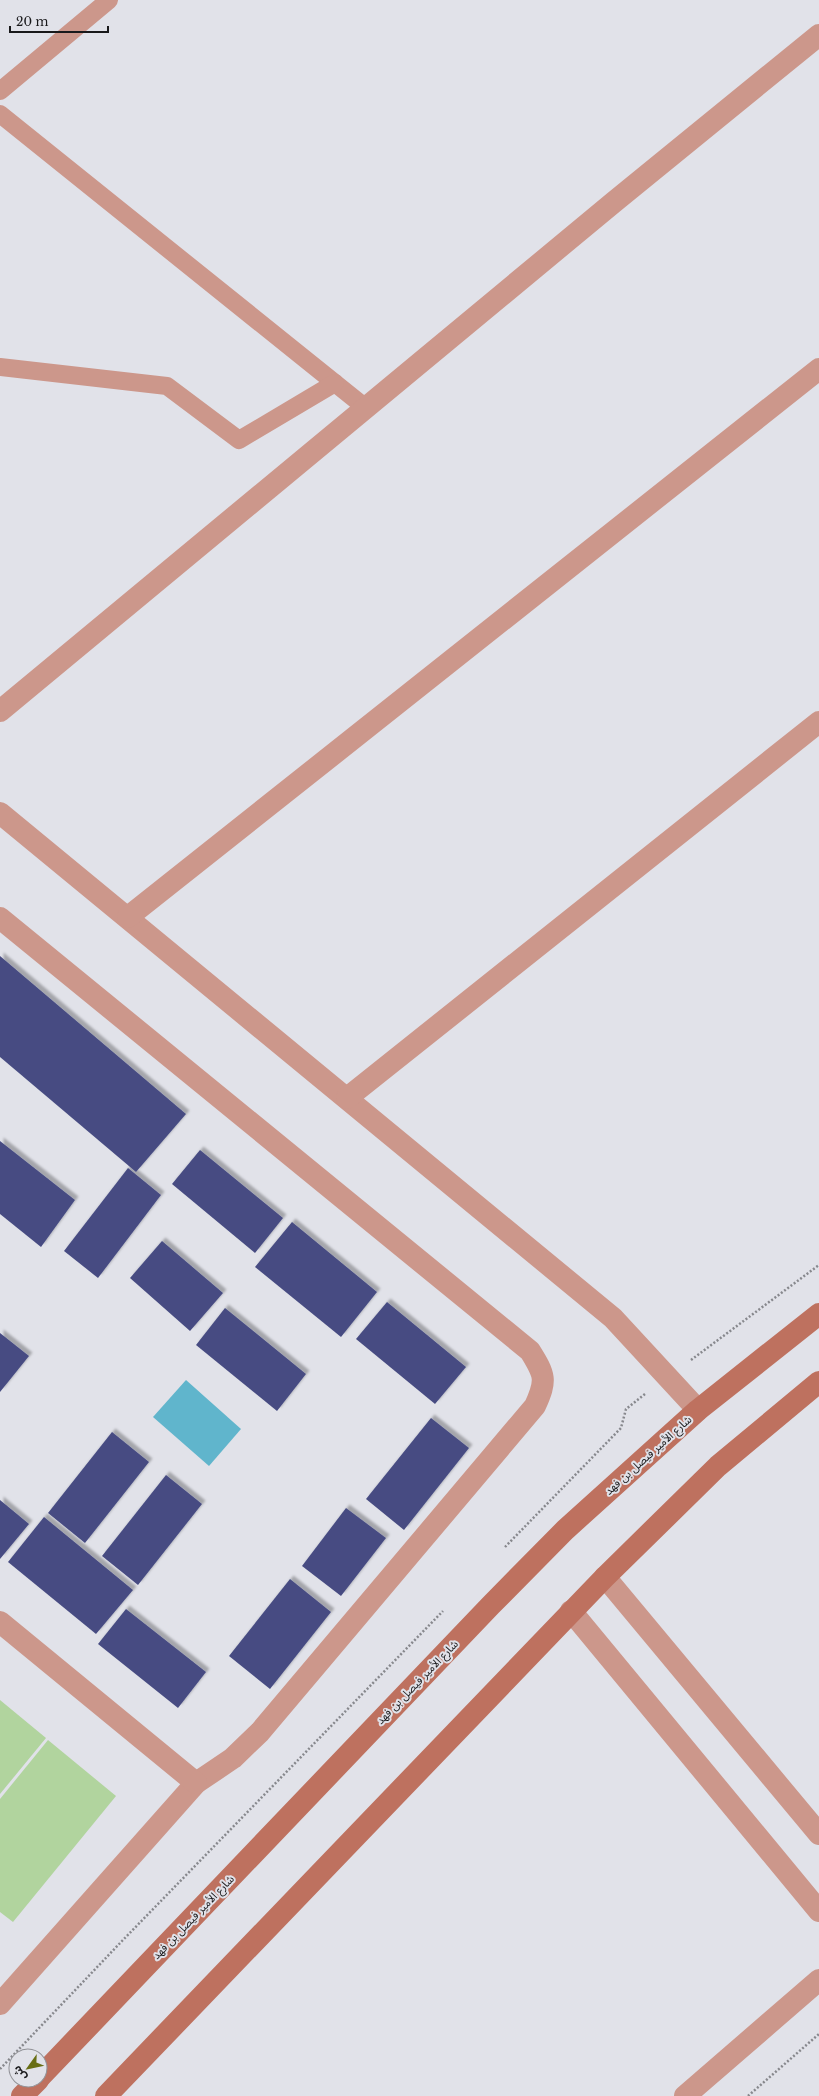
<svg xmlns="http://www.w3.org/2000/svg" width="819" height="2096" viewBox="0 0 819 2096" font-family="'Libre Baskerville','Noto Sans Arabic',serif">
<style>
.green{fill:#b1d49e}
.water{fill:#60b5cc}
.building{fill:#474c82;filter:url(#shadow)}
.lines{fill:none;stroke-linecap:round;stroke-linejoin:round}
.path{stroke:#87888d;stroke-width:2.5;stroke-dasharray:2 2;stroke-linecap:butt}
.service{stroke:#cc978b;stroke-width:18}
.minor{stroke:#cc978b;stroke-width:22}
.tertiary{stroke:#cc978b;stroke-width:22}
.secondary{stroke:#be715f;stroke-width:22}
.labels{text-anchor:middle;dominant-baseline:central;stroke-width:4;stroke-linejoin:round;paint-order:stroke}
.street-label{font-size:11px;fill:#19191b;stroke:#e1e2e9}
</style>
<defs>
<filter id="shadow"><feDropShadow dx="3.5" dy="-3.5" stdDeviation="1" flood-color="#0004"/></filter>
</defs>
<rect width="100%" height="100%" fill="#e1e2e9"/>
<!-- green -->
<g class="green">
<path d="M0 1700 46 1738 0 1794Z"/>
<path d="M48 1740 116 1796 13 1922 0 1912V1799Z"/>
</g>
<!-- water -->
<path class="water" d="M186 1380 241 1429 209 1466 153 1417Z"/>
<!-- building -->
<g class="building">
<path d="M0 956 186 1114 136 1172 0 1057Z"/>
<path d="M0 1141 75 1200 41 1247 0 1214Z"/>
<path d="M200 1150 283 1218 255 1253 172 1184Z"/>
<path d="M128 1168 161 1195 98 1278 64 1251Z"/>
<path d="M292 1222 377 1292 341 1337 255 1267Z"/>
<path d="M162 1241 223 1293 190 1331 130 1278Z"/>
<path d="M387 1302 466 1367 435 1404 356 1339Z"/>
<path d="M225 1308 306 1374 277 1411 196 1345Z"/>
<path d="M0 1333 29 1356 0 1392Z"/>
<path d="M431 1418 469 1448 404 1530 366 1499Z"/>
<path d="M112 1432 149 1462 85 1543 48 1513Z"/>
<path d="M166 1475 202 1504 138 1585 102 1556Z"/>
<path d="M0 1500 29 1524 0 1559Z"/>
<path d="M346 1508 386 1538 341 1596 302 1566Z"/>
<path d="M44 1517 133 1590 96 1634 8 1562Z"/>
<path d="M290 1579 331 1612 270 1689 229 1656Z"/>
<path d="M126 1609 206 1672 178 1708 98 1644Z"/>
</g>
<g class="lines">
<!-- path -->
<g class="path">
<path d="M691 1360 819 1265"/>
<path d="M505 1547 621 1428 626 1409 645 1394"/>
<path d="M0 2069 122 1941 443 1611"/>
<path d="M748 2096 819 2034"/>
</g>
<!-- service -->
<g class="service">
<path d="M0 91 109 0"/>
<path d="M0 114 366 408"/>
<path d="M0 367 167 386 239 440 335 383"/>
</g>
<!-- minor -->
<g class="minor">
<path d="M0 711 614 202 819 35"/>
<path d="M0 813 613 1318 698 1410"/>
<path d="M128 917 819 369"/>
<path d="M0 918 530 1351C545 1375 547 1380 535 1406L260 1732 233 1758 196 1783 0 2004"/>
<path d="M347 1098 819 722"/>
<path d="M605 1577 819 1834"/>
<path d="M571 1611 819 1911"/>
<path d="M0 1622 196 1783"/>
</g>
<!-- tertiary -->
<path class="tertiary" d="M685 2096 819 1980"/>
<!-- secondary -->
<g class="secondary">
<path d="M40 2077 491 1605 565 1530 698 1410 819 1314"/>
<path d="M22 2096 38 2080"/>
<path d="M106 2096 605 1577 718 1466 819 1382"/>
</g>
</g>
<g class="labels">
<!-- street labels -->
<g class="street-label">
<text transform="translate(648 1455) rotate(-42)">شارع الأمير فيصل بن فهد</text>
<text transform="translate(417 1682) rotate(-46)">شارع الأمير فيصل بن فهد</text>
<text transform="translate(193 1917) rotate(-46)">شارع الأمير فيصل بن فهد</text>
</g>
</g>
<!-- north arrow -->
<g transform="translate(28 2068) rotate(237)"><circle r="19" fill="#e1e2e9" stroke="#919297"/>
<path d="M0-3L7 15L0 10L-7 15Z" fill="#686e14"/>
<text y="-6" font-size="11" font-weight="bold" text-anchor="middle" fill="#19191b">ش</text>
</g>
<!-- scale -->
<path d="M10 26v6h98v-6" fill="none" stroke="#19191b" stroke-width="2"/>
<text x="16" y="26" font-size="12" fill="#19191b" stroke="#e1e2e9" stroke-width="3" paint-order="stroke">20 m</text>
</svg>
